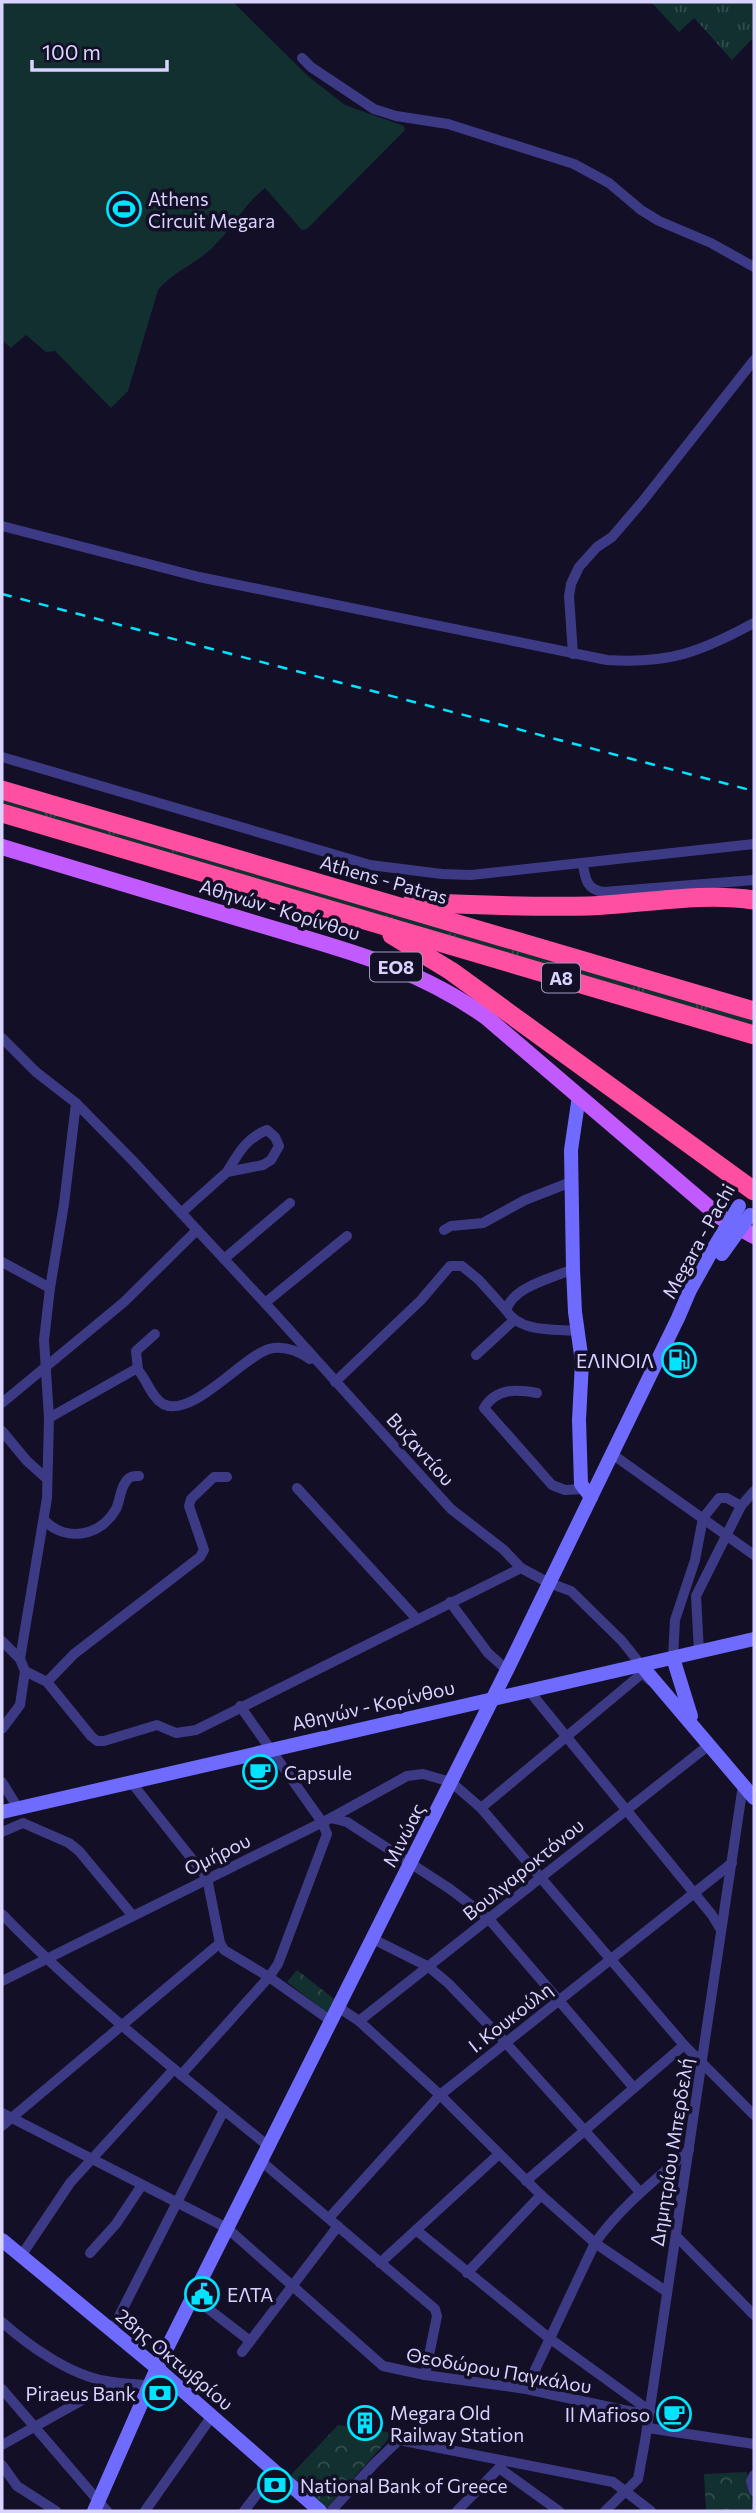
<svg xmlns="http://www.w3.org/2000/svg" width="756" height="2513" viewBox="0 0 756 2513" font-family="Commissioner,sans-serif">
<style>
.grass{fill:url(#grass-tufts)}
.forest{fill:url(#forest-crowns)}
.pitch{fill:#12302f}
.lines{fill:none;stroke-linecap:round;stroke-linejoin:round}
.street{stroke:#3d3a85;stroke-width:10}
.secondary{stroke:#6f6bff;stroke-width:14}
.primary{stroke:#c25bff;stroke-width:16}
.highway{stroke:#ff4fa3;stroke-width:19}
.rail{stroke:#00e5ff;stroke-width:2.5;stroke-dasharray:10 9;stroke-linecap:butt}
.secondary-bridge{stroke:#6f6bff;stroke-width:14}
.labels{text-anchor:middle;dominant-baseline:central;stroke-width:7;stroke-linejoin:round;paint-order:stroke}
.shield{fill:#130f26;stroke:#9e99be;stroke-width:2}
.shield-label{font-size:18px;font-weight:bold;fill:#d9d4ff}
.poi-label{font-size:19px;fill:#d9d4ff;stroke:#130f26;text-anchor:start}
.street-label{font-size:19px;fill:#d9d4ff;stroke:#130f26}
</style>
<defs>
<pattern id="grass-tufts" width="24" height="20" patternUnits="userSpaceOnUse" patternTransform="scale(1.75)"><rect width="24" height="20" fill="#12302f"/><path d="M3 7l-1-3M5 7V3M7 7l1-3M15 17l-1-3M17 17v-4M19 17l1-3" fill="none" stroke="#344d4e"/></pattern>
<pattern id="forest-crowns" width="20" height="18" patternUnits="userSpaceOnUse" patternTransform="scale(1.75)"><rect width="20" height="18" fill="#12302f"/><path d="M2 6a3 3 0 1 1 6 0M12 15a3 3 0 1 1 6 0" fill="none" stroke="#344d4e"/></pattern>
</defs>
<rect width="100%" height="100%" fill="#130f26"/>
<!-- grass -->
<g class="grass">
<path d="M651 2H754V37L732 60 694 18 679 32Z"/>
<path d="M2 798 754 1020V1025L2 804Z"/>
</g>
<!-- forest -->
<g class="forest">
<path d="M297 1970 334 1999 327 2013 287 1982Z"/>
<path d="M338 2425 394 2433 325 2510 289 2477Z"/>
<path d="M747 2472 754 2511H706L704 2474Z"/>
</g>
<!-- pitch -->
<path class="pitch" d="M2 2H233L309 77 345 105 404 126 405 130 307 229 302 230 300 228 265 188C245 203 232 229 214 246 197 264 173 271 158 290L128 391 111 408 55 351 46 352 26 335 11 348 2 340Z"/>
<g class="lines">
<!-- street -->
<g class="street">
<path d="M302 58 311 67 374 109 396 116 448 124 574 164 609 183 641 210 659 221 711 243 754 267"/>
<path d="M2 526 199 577 607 660C669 664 701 652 754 623"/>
<path d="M573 654 569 596 571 584 579 567 597 547 612 537 642 502 754 360"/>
<path d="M2 757 370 865 442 874 471 875 754 844"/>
<path d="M583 864C585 879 587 890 604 892L754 880"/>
<path d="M2 1038 36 1072 76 1103 64 1204 50 1288 44 1340 49 1418 47 1498 20 1659 25 1671 47 1682 91 1736 97 1741H104L157 1725 176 1733 196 1730 521 1568"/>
<path d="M76 1103 133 1161 265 1303 451 1509 504 1550 521 1568 549 1583 571 1591 622 1641 641 1665"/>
<path d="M181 1213 227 1172 263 1165 271 1160 279 1146 275 1137 267 1130C246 1138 238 1154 227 1172"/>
<path d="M444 1230 451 1226 483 1223 525 1200 571 1182"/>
<path d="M224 1259 290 1203"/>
<path d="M2 1262 50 1288"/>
<path d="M573 1269C551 1279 514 1286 506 1310 520 1333 555 1329 578 1331"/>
<path d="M265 1303 347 1236"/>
<path d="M476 1355 514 1320"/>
<path d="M138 1370 136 1351 155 1334"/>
<path d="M335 1382 421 1300 450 1266H462L479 1280 506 1310"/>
<path d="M537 1393C517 1389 496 1388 484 1408L552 1485 565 1490 583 1489"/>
<path d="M2 1403 124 1302 197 1230"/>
<path d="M49 1418 134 1370H138C147 1380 151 1397 163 1404 192 1419 242 1357 269 1349 284 1345 298 1351 310 1359"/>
<path d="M2 1431 27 1461 46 1478"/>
<path d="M612 1454 754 1555"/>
<path d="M297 1488 416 1618"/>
<path d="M44 1520C66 1543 101 1536 116 1509 120 1501 120 1490 125 1483 129 1476 133 1476 139 1476"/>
<path d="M450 1602 488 1653 507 1670"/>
<path d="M2 1641 20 1659"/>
<path d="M699 1652 696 1596 741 1506"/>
<path d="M673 1658 675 1620 695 1560 703 1518 719 1498H727L741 1506 754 1491"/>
<path d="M47 1682 74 1654 200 1557 204 1550 189 1506 191 1499 214 1477H227"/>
<path d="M530 1692 712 1915 721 1930"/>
<path d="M2 1729 20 1705 25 1671"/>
<path d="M2 1782 18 1808"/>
<path d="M131 1782 207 1878 220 1943 224 1950 269 1977 331 2021"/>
<path d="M481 1808 639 1676 643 1674 651 1681"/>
<path d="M331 1818 347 1822 450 1889 488 1918 634 2088"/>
<path d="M2 1832 23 1823 69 1843 79 1851 133 1916"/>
<path d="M2 1914C84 1999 177 2071 268 2146"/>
<path d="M373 1939 429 1967 449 1984 505 2042 640 2192"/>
<path d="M2 1981 331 1818 407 1776 423 1774 451 1782 481 1808 684 2045 754 2115"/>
<path d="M338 2007 359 2021 440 2095 541 2195 595 2243 667 2292"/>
<path d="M359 2021 709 1745"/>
<path d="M181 2075 269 1977 278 1964 327 1834 322 1822 240 1706"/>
<path d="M2 2113 227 2228 383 2366 425 2375 526 2389 633 2412 650 2411"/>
<path d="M2 2126 220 1943"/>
<path d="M261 2161 435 2309 437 2316 425 2375"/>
<path d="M526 2181 684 2045"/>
<path d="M329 2218 440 2095 732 1863"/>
<path d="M416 2230 549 2338 650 2411"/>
<path d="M676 2236 754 2315"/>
<path d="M90 2253 116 2224 142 2185"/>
<path d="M21 2256 70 2183 174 2069"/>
<path d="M380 2263 499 2154"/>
<path d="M467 2273 541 2195"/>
<path d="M193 2297 250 2341"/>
<path d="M2 2322C29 2346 70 2375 106 2381 120 2384 135 2384 150 2385"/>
<path d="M112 2330 224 2110"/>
<path d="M242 2352 338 2226"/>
<path d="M2 2389 107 2511"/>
<path d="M526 2389 595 2243C621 2206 656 2180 689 2150"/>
<path d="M648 2428 754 2444"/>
<path d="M2 2445 113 2383"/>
<path d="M2 2465 17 2486 56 2511"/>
<path d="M499 2468 559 2511"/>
<path d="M754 2475 751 2481 754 2491"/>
<path d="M145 2511 212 2416"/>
<path d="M244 2511 275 2471"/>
<path d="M331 2511 374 2464 399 2440 613 2482 651 2511"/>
<path d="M457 2511 501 2466"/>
<path d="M605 2511 638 2479 645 2441 743 1785"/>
</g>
<!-- secondary -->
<g class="secondary">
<path d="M579 1096 571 1150 573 1269 575 1312 582 1362 579 1420 581 1484 591 1497"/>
<path d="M673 1658 691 1716"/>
<path d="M641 1665 754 1798"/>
<path d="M2 1812 754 1639"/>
<path d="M2 2240 157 2368 320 2511"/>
<path d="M94 2511 157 2368 507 1670 678 1318 690 1290 713 1249"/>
</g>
<!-- primary -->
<path class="primary" d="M2 847C85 872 168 897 251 922 336 948 412 964 486 1017L720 1217 754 1236"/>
<!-- highway -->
<g class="highway">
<path d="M2 790 754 1011"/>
<path d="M2 813 754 1035"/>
<path d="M412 902C471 905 530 907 589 906 643 904 700 892 754 900"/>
<path d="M392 935 451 971 754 1191"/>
</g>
<!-- rail -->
<path class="rail" d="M2 594 754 791"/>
<!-- secondary-bridge -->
<g class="secondary-bridge">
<path d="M713 1249 739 1206"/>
<path d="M722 1254 750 1215"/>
</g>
</g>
<!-- icons -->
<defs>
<g id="stadium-ring" transform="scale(1.75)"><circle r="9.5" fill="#130f26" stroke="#00e5ff" stroke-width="1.5"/><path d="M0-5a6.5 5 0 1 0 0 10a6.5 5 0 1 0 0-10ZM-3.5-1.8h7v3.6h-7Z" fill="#00e5ff"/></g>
<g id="fuel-ring" transform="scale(1.75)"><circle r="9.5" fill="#130f26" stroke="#00e5ff" stroke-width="1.5"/><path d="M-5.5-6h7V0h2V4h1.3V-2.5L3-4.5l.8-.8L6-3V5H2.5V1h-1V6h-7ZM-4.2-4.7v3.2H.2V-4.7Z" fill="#00e5ff"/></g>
<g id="cafe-ring" transform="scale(1.75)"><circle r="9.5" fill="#130f26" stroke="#00e5ff" stroke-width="1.5"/><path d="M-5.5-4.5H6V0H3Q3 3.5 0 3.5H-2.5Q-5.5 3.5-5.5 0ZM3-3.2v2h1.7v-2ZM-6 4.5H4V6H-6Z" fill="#00e5ff"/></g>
<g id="civic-ring" transform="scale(1.75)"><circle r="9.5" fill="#130f26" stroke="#00e5ff" stroke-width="1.5"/><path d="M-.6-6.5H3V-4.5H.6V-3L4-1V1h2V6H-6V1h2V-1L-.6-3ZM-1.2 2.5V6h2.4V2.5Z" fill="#00e5ff"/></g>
<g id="bank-ring" transform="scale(1.75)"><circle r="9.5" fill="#130f26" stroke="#00e5ff" stroke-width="1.5"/><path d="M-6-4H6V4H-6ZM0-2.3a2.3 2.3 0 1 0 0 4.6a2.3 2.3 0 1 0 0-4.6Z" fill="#00e5ff"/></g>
<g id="building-ring" transform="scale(1.75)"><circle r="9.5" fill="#130f26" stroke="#00e5ff" stroke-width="1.5"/><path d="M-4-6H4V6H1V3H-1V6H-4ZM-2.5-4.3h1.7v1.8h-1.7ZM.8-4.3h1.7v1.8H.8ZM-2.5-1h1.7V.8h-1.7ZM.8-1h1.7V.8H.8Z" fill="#00e5ff"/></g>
</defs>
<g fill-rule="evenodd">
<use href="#stadium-ring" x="124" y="209"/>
<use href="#fuel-ring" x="679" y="1360"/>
<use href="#cafe-ring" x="260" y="1772"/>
<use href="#civic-ring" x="202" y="2294"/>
<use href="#bank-ring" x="160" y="2393"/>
<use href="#cafe-ring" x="674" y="2414"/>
<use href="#building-ring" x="365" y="2423"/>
<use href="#bank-ring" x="275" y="2485"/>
</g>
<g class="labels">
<!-- shield labels -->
<g class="shield">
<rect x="370" y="952.5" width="52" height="29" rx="5"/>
<rect x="542" y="963.5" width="38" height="29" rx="5"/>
</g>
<g class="shield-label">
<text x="396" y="967">ΕΟ8</text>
<text x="561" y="978">Α8</text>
</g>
<!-- poi labels -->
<g class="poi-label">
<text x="148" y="198">Athens<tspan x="148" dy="22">Circuit Megara</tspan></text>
<text x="654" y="1360" text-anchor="end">ΕΛΙΝΟΙΛ</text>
<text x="284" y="1772">Capsule</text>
<text x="227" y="2294">ΕΛΤΑ</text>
<text x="136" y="2393" text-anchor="end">Piraeus Bank</text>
<text x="390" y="2412">Megara Old<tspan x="390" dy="22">Railway Station</tspan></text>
<text x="650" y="2414" text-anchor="end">Il Mafioso</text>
<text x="300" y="2485">National Bank of Greece</text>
</g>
<!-- street labels -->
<g class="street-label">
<text transform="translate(384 879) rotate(16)">Athens - Patras</text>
<text transform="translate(280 909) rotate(17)">Αθηνών - Κορίνθου</text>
<text transform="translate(698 1241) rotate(-61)">Megara - Pachi</text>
<text transform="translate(421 1449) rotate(48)">Βυζαντίου</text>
<text transform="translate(373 1705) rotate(-13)">Αθηνών - Κορίνθου</text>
<text transform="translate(403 1835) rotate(-63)">Μινώας</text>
<text transform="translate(217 1854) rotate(-26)">Ομήρου</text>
<text transform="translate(523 1869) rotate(-39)">Βουλγαροκτόνου</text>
<text transform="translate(510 2017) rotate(-38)">Ι. Κουκούλη</text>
<text transform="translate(671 2152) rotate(-81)">Δημητρίου Μπερδελή</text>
<text transform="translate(175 2359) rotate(40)">28ης Οκτωβρίου</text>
<text transform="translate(499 2370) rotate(10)">Θεοδώρου Παγκάλου</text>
</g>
</g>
<!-- border -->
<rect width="756" height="2513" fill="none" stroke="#d9d4ff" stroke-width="7"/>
<!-- scale -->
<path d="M32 60v10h135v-10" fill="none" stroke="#d9d4ff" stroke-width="3.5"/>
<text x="42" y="60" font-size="21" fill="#d9d4ff" stroke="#130f26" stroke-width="5" paint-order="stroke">100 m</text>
</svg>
